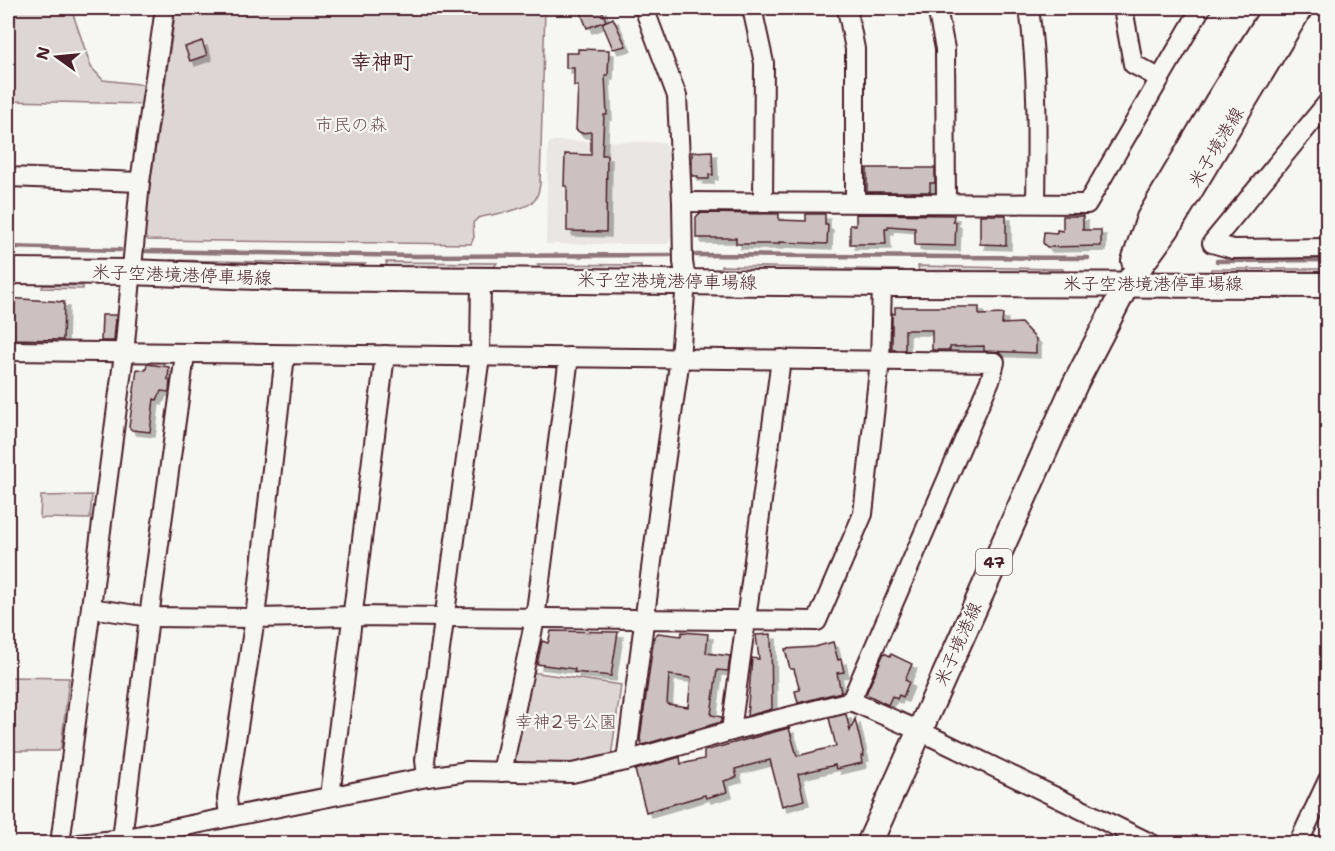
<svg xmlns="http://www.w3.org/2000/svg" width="1335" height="851" viewBox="0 0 1335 851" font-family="'Shantell Sans','Klee One',sans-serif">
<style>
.built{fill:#e9e6e3}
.green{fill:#ddd6d5;stroke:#947a80;stroke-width:1.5}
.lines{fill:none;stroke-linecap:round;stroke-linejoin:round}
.stream{stroke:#8e747a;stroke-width:4.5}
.building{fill:#ccc1c0;stroke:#4a1f2b;stroke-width:1.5;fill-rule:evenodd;filter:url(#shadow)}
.minor-casing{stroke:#4a1f2b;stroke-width:22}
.major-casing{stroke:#4a1f2b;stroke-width:28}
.minor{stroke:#f6f6f2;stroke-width:18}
.major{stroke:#f6f6f2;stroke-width:24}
.labels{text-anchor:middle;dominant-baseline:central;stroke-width:4.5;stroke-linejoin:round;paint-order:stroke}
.shield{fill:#f6f6f2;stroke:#7e6067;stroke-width:1.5}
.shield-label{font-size:16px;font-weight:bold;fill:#4a1f2b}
.park-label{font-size:18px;fill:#6f4d56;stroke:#f6f6f2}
.street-label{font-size:18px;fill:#4a1f2b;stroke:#f6f6f2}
.quarter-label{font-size:21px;font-weight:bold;fill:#4a1f2b;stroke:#f6f6f2}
</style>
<defs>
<filter id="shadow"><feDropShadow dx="5" dy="5" stdDeviation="0" flood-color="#0004"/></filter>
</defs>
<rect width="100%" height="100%" fill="#f6f6f2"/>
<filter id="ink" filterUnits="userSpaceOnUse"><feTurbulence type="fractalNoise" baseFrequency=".0167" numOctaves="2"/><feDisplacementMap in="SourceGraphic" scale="12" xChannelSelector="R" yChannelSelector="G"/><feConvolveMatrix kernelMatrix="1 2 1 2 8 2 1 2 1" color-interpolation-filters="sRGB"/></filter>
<g filter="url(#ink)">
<!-- built -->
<path class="built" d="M554 141 664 142 668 150 672 237 667 244H546L548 146 549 143Z"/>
<!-- green -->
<g class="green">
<path d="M8 8H71L91 67 103 80 147 85 144 104 8 101Z"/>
<path d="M176 8H545L540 184C539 190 538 197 534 201 523 211 493 214 478 218L473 223 474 237 471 244 148 240 143 234Z"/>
<path d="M170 260 365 264 359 269 172 265Z"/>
<path d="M386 262 497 263 494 267 387 268Z"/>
<path d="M537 264 641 265V269L540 268Z"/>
<path d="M721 266 904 270 897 273 721 271Z"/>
<path d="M918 266 1063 269V274L919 272Z"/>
<path d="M1211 269H1328L1327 275 1211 274Z"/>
<path d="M43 285 83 286V289L42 288Z"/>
<path d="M92 495 90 519 40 518 41 496Z"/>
<path d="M531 672 621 685 611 757 572 768 521 765 513 757Z"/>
<path d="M8 677 69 678 61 748 58 751H8Z"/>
</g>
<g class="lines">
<!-- stream -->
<g class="stream">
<path d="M8 247 120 250"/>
<path d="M146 251 416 256 670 255"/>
<path d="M696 255 1088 258"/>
<path d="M1217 261 1328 260"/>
</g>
</g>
<!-- building -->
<g class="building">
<path d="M579 8H601L606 21 587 28Z"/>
<path d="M613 18 626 46 613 49 602 23Z"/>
<path d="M202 41 207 55 190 61 185 47Z"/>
<path d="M578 49 609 50 608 75H605L607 115H604L602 155H607L606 232 567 231V186H564L565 154 591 155V132L581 133 576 130 578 86H574V68H566V53H578Z"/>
<path d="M712 151 713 175 709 174V179H698V176H692V152Z"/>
<path d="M867 168H935V183H930V192H867Z"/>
<path d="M700 213 779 214V220L806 221V214H825V225H828L827 244 779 242V244H736V238H696V217Z"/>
<path d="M856 214 954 215 953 222H956L955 246 915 245V228L888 226V229H885L886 244H850V225H856Z"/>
<path d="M980 215H1006V245L980 244Z"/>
<path d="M1063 216H1083V230H1101V246L1047 247 1043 243 1044 232 1057 233V230L1063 231Z"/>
<path d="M8 298 64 302 63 340 8 339Z"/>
<path d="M895 307H979V315L1003 314 1002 324 1021 323 1036 339V353L984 351V346L950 347V350H932V330H905V350H892V313L895 314Z"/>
<path d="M102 315H116L114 341H101Z"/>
<path d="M147 364 169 367 168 380H170L169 392 161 391 157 400 154 399 150 432 132 430 129 427 137 369 146 370Z"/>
<path d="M551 631 618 632 611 676 574 672 575 669 537 664 542 641 548 643Z"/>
<path d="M682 632 708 634 706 653 730 656 728 671 717 670 711 715 722 717 721 722 642 745 640 739 654 637 658 633 681 636ZM669 675 691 678 688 707 667 704Z"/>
<path d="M771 634 772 709 747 716 752 658 759 659 756 635Z"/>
<path d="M833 642 838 660 841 659 844 672 837 673 841 692 798 703 795 691 800 690 794 669H790L785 649 815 647Z"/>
<path d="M884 653 890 656 891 654 912 664 905 680 909 682 903 697 899 695 897 699 892 696 888 705 866 694Z"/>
<path d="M846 714 850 731 855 719 864 756H861L862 763 836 769 835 765 798 774 804 800 782 806 770 760 735 769 737 777 724 781 727 792 706 798 705 795 646 812 635 770 680 757 681 764 704 759V751L789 728 797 756 836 746 829 718Z"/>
</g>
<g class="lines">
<!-- minor casing -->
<g class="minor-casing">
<g id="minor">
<path d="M752 8 764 63 763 201"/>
<path d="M847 8 855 49V202"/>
<path d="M937 8 945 49 946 201"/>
<path d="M1029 8C1038 73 1037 137 1036 203"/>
<path d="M1123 8 1133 64 1159 78"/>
<path d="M1328 102 1212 243 1233 249 1328 248"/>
<path d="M8 177 140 182"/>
<path d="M682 202 1087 204 1201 8"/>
<path d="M8 351 995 362 991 378 851 701"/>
<path d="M91 608 149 617 255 618 353 616 817 621 863 514 880 361 882 284"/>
<path d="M731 731 781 359"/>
<path d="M626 761 661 492 680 358 686 281 683 262 682 202 677 96 644 8"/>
<path d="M502 772 535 619 569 357"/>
<path d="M427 777 425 760 480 356 481 279"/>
<path d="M330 796 385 355"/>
<path d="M229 817 227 798 255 618 285 355"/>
<path d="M122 839 149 617 185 355"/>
<path d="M60 844 124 354 140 182 165 8"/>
<path d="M80 844 122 839 427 777 468 771 572 773 626 761 731 731 851 701 920 731 1152 844"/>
<path d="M1298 844 1328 780"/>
</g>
</g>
<!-- major casing -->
<g class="major-casing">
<g id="major">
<path d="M1134 261 1149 218 1216 104 1276 8"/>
<path d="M8 271 130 272 284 278 882 284 1328 285"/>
<path d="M869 844 1075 384 1127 284 1167 229 1300 8"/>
</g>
</g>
<!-- minor -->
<use href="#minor" class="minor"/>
<!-- major -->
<use href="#major" class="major"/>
</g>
</g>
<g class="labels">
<!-- shield labels -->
<rect class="shield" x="976" y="549" width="36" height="26" rx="4.5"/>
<g class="shield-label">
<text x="994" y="562">47</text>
</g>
<!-- park labels -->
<g class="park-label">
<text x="351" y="125">市民の森</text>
<text x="566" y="722">幸神2号公園</text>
</g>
<!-- street labels -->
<g class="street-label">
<text transform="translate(1216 147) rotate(-59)">米子境港線</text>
<text transform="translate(182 275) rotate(2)">米子空港境港停車場線</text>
<text transform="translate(667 281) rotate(1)">米子空港境港停車場線</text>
<text x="1153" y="284">米子空港境港停車場線</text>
<text transform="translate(958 644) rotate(-66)">米子境港線</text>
</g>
<!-- quarter labels -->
<g class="quarter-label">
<text x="382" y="62">幸神町</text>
</g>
</g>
<!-- margin -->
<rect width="1335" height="851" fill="none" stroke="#f6f6f2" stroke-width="30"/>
<rect x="15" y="15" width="1305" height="821" fill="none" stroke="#4a1f2b" stroke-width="2" filter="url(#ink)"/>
<!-- north arrow -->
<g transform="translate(57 57) rotate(285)" stroke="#f6f6f2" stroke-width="4.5" paint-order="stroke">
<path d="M0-4.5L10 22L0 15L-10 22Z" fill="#4a1f2b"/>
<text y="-9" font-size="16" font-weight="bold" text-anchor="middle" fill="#4a1f2b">N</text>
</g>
</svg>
